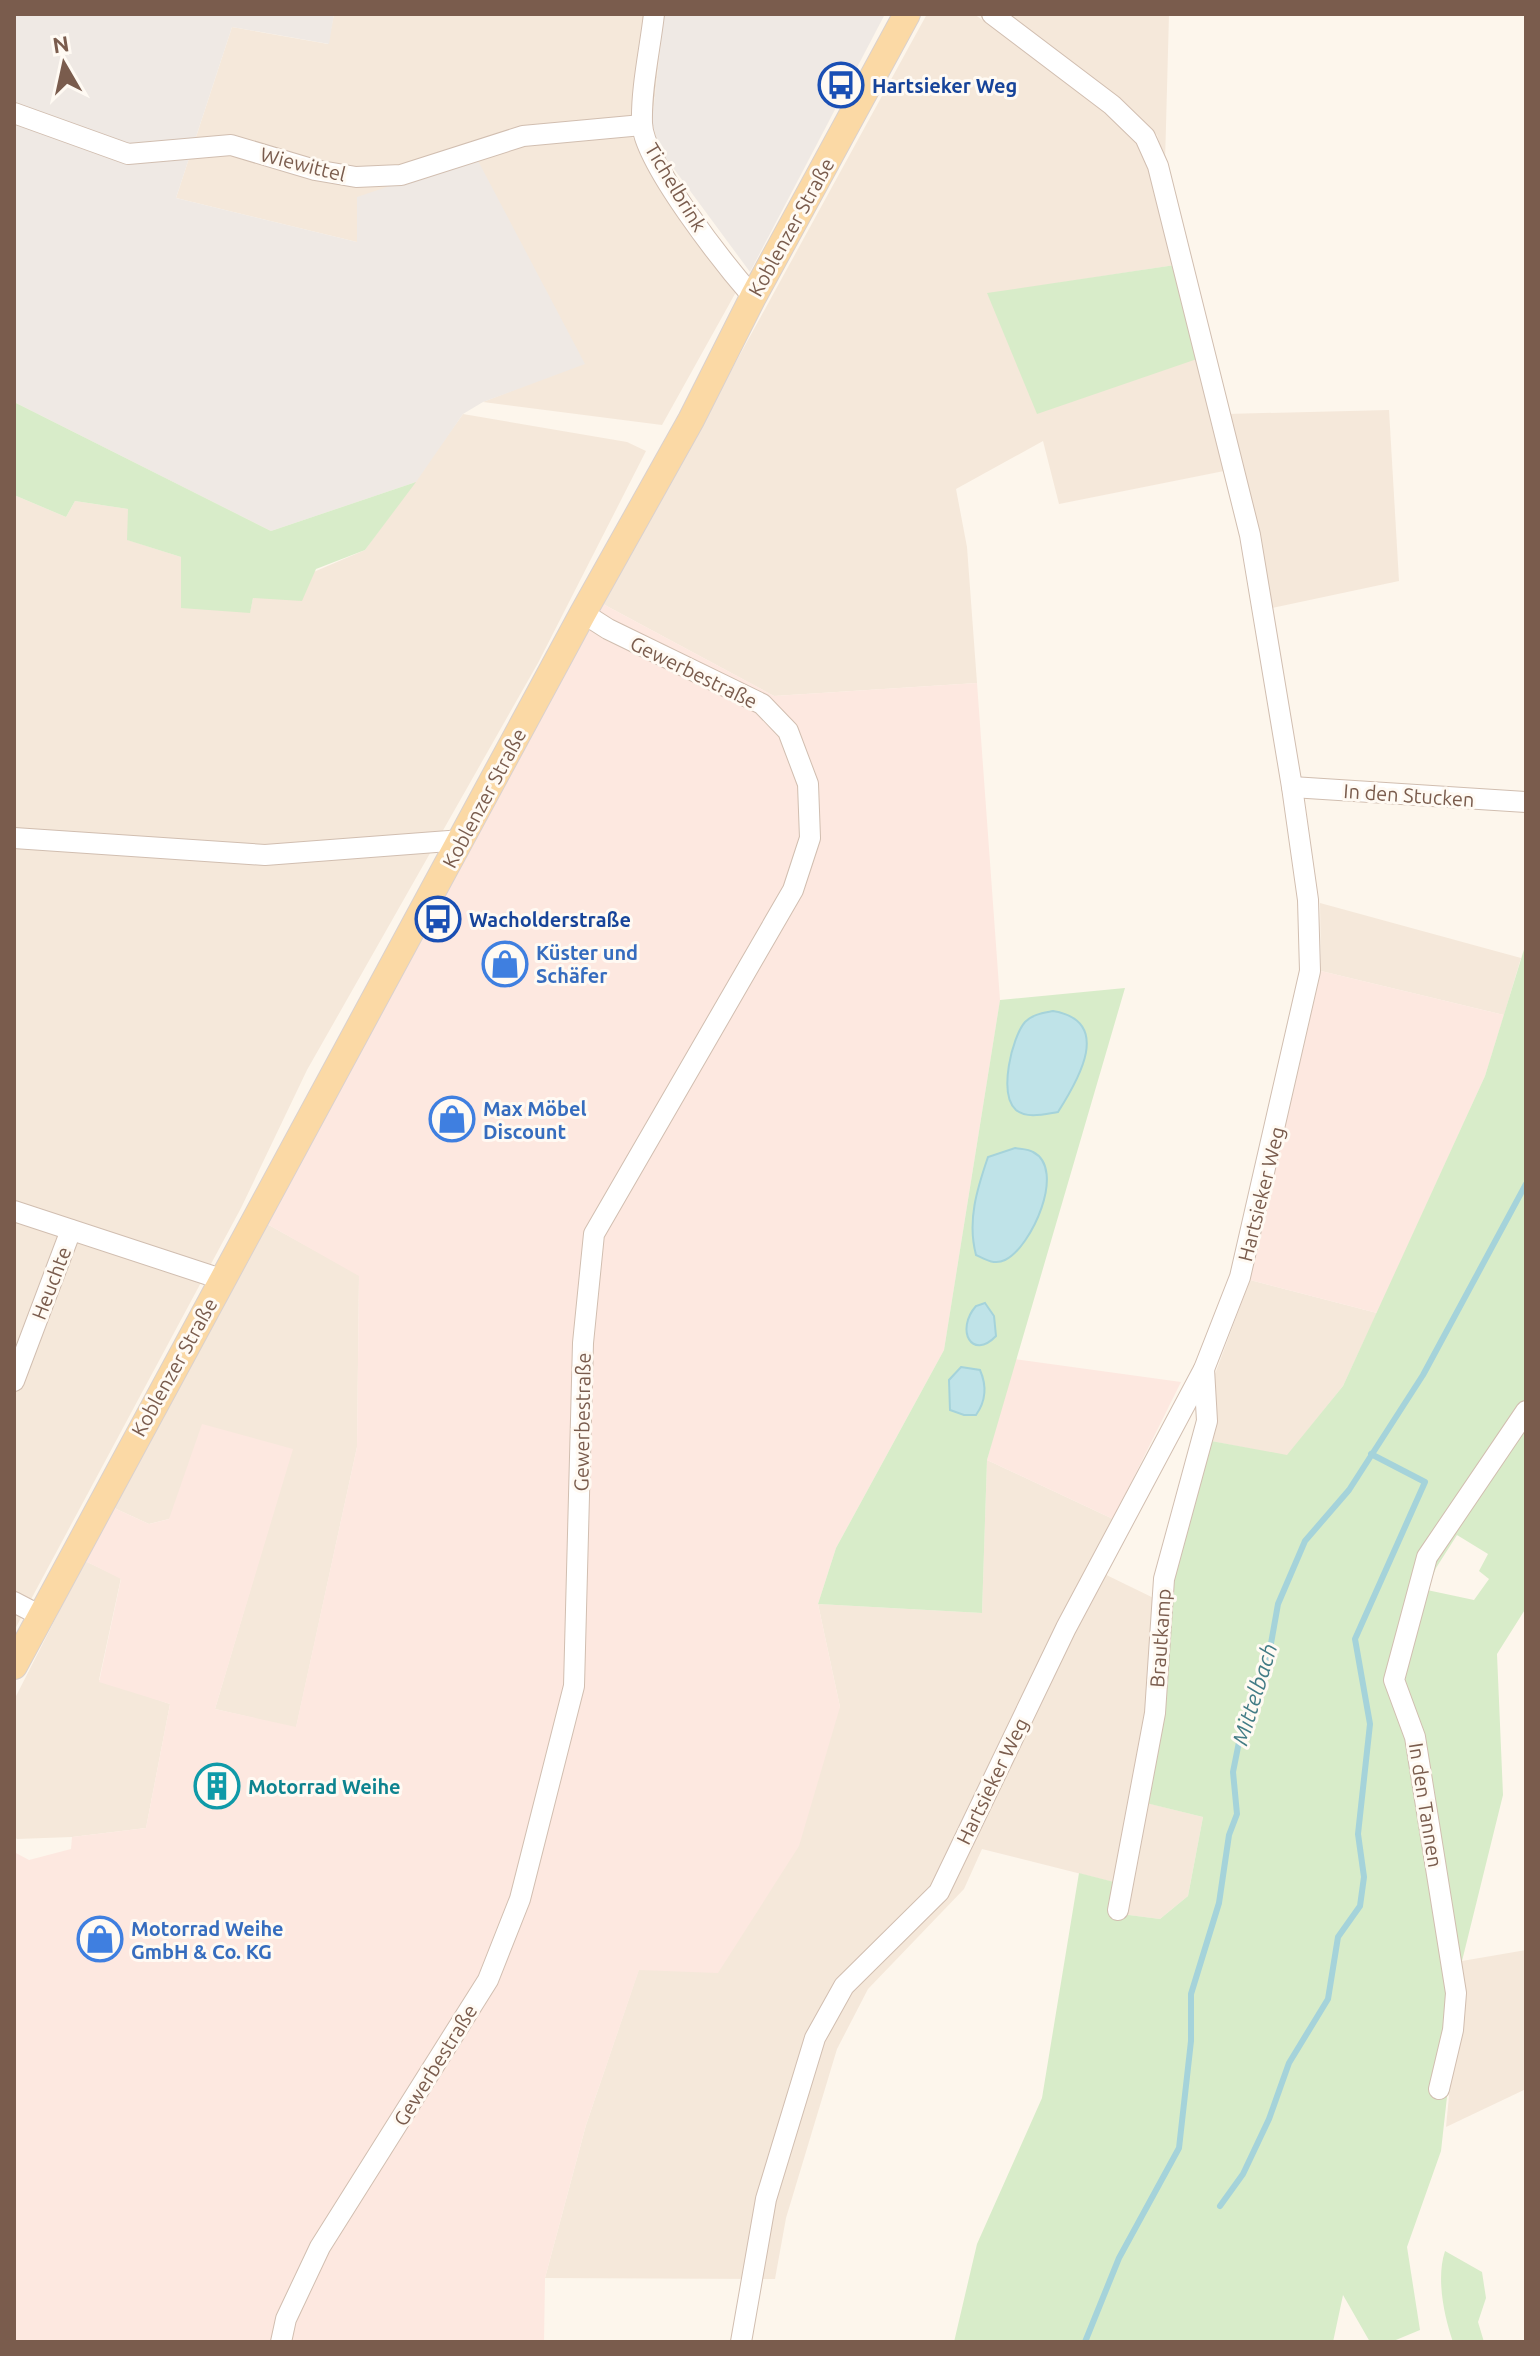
<svg xmlns="http://www.w3.org/2000/svg" width="1540" height="2356" viewBox="0 0 1540 2356" font-family="Ubuntu,sans-serif">
<style>
.residential{fill:#f5e8da}
.commercial{fill:#fde8e0}
.industrial{fill:#efe9e4}
.green{fill:#d8ecc9;fill-rule:evenodd}
.water{fill:#bfe3e8;stroke:#a5d3da;stroke-width:2}
.lines{fill:none;stroke-linecap:round;stroke-linejoin:round}
.stream{stroke:#a5d3da;stroke-width:6}
.minor-casing{stroke:#d1beb0;stroke-width:22}
.major-casing{stroke:#dad1cd;stroke-width:28}
.minor{stroke:#fff;stroke-width:20}
.major{stroke:#fbd9a5;stroke-width:26}
.labels{text-anchor:middle;dominant-baseline:central;stroke-width:6;stroke-linejoin:round;paint-order:stroke}
.transit-label{font-size:20px;font-weight:bold;fill:#164399;stroke:#fffaf3;text-anchor:start}
.street-label{font-size:20px;fill:#7a5c4d;stroke:#fffaf3}
.shop-label{font-size:20px;font-weight:bold;fill:#366cbe;stroke:#fffaf3;text-anchor:start}
.culture-label{font-size:20px;font-weight:bold;fill:#0d838f;stroke:#fffaf3;text-anchor:start}
.water-label{font-size:22px;font-style:italic;fill:#437c86;stroke:#fffaf3}
</style>
<rect width="100%" height="100%" fill="#fdf6ec"/>
<!-- residential -->
<g class="residential">
<path d="M334 14H664L652 122 631 135 736 292 662 425 483 402 584 363 357 242 176 198 232 27 328 44Z"/>
<path d="M927 14H974L1108 109 1139 139 1152 168 1175 265 987 294 1197 359 1224 471 1059 504 1043 441 956 489 967 547 977 683 774 696 603 604Z"/>
<path d="M1008 14H1169L1165 163 1157 135Z"/>
<path d="M1389 410 1399 581 1272 608 1226 414Z"/>
<path d="M463 414 627 442 646 451 538 663 307 1070 241 1208 14 1631V495L66 517 75 501 128 509V540L181 557 250 612 253 598 365 550Z"/>
<path d="M1320 903 1521 958 1504 1015 1321 971Z"/>
<path d="M267 1224 359 1275 357 1447 296 1728 215 1709 292 1449 169 1519 149 1524 112 1507Z"/>
<path d="M1250 1280 1377 1313 1343 1386 1287 1456 1206 1440 1212 1382Z"/>
<path d="M987 1460 1113 1519 1090 1567 1168 1605 1147 1803 1203 1817 1188 1896 1160 1919 1112 1913 1117 1883 982 1849 964 1889 868 1989 837 2049 786 2218 775 2279 545 2278 586 2125 639 1969 840 1707 818 1604 982 1613Z"/>
<path d="M85 1561 121 1578 99 1680 170 1704 146 1828 72 1837 17 1839 14 1836V1700Z"/>
<path d="M1526 1950V2089L1446 2127 1462 1961Z"/>
</g>
<!-- commercial -->
<g class="commercial">
<path d="M603 604 774 696 977 683 1000 1000 944 1350 836 1548 818 1604 840 1707 799 1846 718 1973 639 1970 586 2125 545 2278 544 2342H14V1852L29 1860 71 1849 72 1837 146 1828 170 1704 99 1682 121 1579 85 1561 112 1507 149 1524 169 1519 202 1424 293 1449 215 1709 296 1727 357 1447 359 1276 267 1224 559 679Z"/>
<path d="M1321 971 1504 1015 1485 1076 1377 1313 1250 1280Z"/>
<path d="M1014 1359 1181 1382 1113 1519 987 1460Z"/>
</g>
<!-- industrial -->
<g class="industrial">
<path d="M14 14H334L329 44 232 27 176 198 357 242V197L476 157 585 364 483 402 463 414 416 482 271 531 14 402Z"/>
<path d="M664 14H885L750 272 660 150 652 122Z"/>
</g>
<!-- green -->
<g class="green">
<path d="M1175 265 1197 359 1037 414 987 293Z"/>
<path d="M14 402 271 531 416 482 365 550 316 569 302 601 253 598 250 613 181 608V557L127 540 128 509 75 501 66 517 14 495Z"/>
<path d="M1526 943V1608L1497 1654 1503 1795 1462 1961 1441 2151 1407 2247 1420 2330 1391 2342H1370L1343 2295 1333 2342H954L977 2244 1042 2098 1079 1873 1118 1883 1113 1913 1160 1919 1188 1896 1203 1817 1146 1803 1170 1577 1206 1440 1287 1455 1343 1386 1485 1076ZM1457 1535 1488 1554 1479 1571 1489 1579 1474 1600 1427 1590 1436 1568Z"/>
<path d="M1125 988 987 1460 982 1613 818 1604 836 1548 944 1350 1000 1000Z"/>
<path d="M1445 2251 1482 2272 1486 2298 1478 2322 1484 2342H1453C1444 2316 1436 2278 1445 2251Z"/>
</g>
<!-- water -->
<g class="water">
<path d="M1053 1011C1113 1021 1079 1079 1058 1112 1045 1114 1027 1119 1016 1110 998 1094 1012 1037 1025 1022 1033 1014 1043 1013 1053 1011Z"/>
<path d="M1015 1148C1020 1149 1029 1149 1033 1152 1067 1169 1031 1248 1005 1260 995 1265 986 1260 976 1255 967 1221 977 1189 988 1157Z"/>
<path d="M985 1303 994 1316 996 1336C972 1361 955 1330 976 1306Z"/>
<path d="M961 1367 980 1370C987 1386 986 1401 976 1415H964L950 1410 949 1380Z"/>
</g>
<g class="lines">
<!-- stream -->
<g class="stream">
<path d="M1220 2206 1243 2174 1269 2119 1289 2063 1328 1999 1338 1937 1360 1906 1364 1877 1358 1834 1370 1724 1355 1639 1425 1482 1371 1454"/>
<path d="M1085 2342 1119 2258 1179 2148 1191 2041V1994L1219 1903 1229 1835 1237 1814 1233 1772 1240 1737 1267 1666 1278 1604 1305 1541 1349 1490 1423 1375 1526 1184"/>
</g>
<!-- minor casing -->
<g class="minor-casing">
<g id="minor">
<path d="M654 14C650 49 641 88 642 123 643 162 726 266 753 297"/>
<path d="M14 113 128 154 231 145 315 170 356 177 401 175 523 136 642 125"/>
<path d="M1292 787 1526 802"/>
<path d="M14 838 265 855 462 840"/>
<path d="M14 1211 221 1279"/>
<path d="M14 1381 71 1230"/>
<path d="M14 1602 39 1615"/>
<path d="M1118 1910 1155 1713 1164 1579 1207 1421 1204 1369"/>
<path d="M1439 2089 1453 2030 1456 1993 1415 1737 1394 1680 1427 1557 1526 1411"/>
<path d="M281 2342 286 2319 320 2247 488 1980 520 1899 574 1686 583 1343 594 1234 793 890 810 838 808 784 788 731 762 704 608 629 583 613"/>
<path d="M741 2342 766 2199 815 2038 844 1986 939 1892 1066 1628 1204 1369 1240 1277 1310 971 1308 900 1292 787 1250 535 1158 166 1145 137 1112 105 992 14"/>
</g>
</g>
<!-- major casing -->
<g class="major-casing">
<path id="major" d="M14 1666 583 613 691 420 753 297 907 14"/>
</g>
<!-- minor -->
<use href="#minor" class="minor"/>
<!-- major -->
<use href="#major" class="major"/>
</g>
<!-- icons -->
<defs>
<g id="bus-ring" transform="scale(2.3)"><circle r="9.5" fill="#fffaf3" stroke="#1a4fb4" stroke-width="1.5"/><path d="M-5-6H5V4H4V6H2V4H-2V6H-4V4H-5ZM-3.5-4V0h7V-4ZM-3.5 1.2v1.5H-2V1.2ZM2 1.2v1.5H3.5V1.2Z" fill="#1a4fb4"/></g>
<g id="shop-ring" transform="scale(2.3)"><circle r="9.5" fill="#fffaf3" stroke="#3f7fe0" stroke-width="1.5"/><path d="M-5-2.5h2.3a2.7 3.5 0 0 1 5.4 0H5L5.5 6h-11ZM-1.5-2.5h3a1.5 2.3 0 0 0-3 0Z" fill="#3f7fe0"/></g>
<g id="building-ring" transform="scale(2.3)"><circle r="9.5" fill="#fffaf3" stroke="#0f9aa8" stroke-width="1.5"/><path d="M-4-6H4V6H1V3H-1V6H-4ZM-2.5-4.3h1.7v1.8h-1.7ZM.8-4.3h1.7v1.8H.8ZM-2.5-1h1.7V.8h-1.7ZM.8-1h1.7V.8H.8Z" fill="#0f9aa8"/></g>
</defs>
<g fill-rule="evenodd">
<use href="#bus-ring" x="841" y="85"/>
<use href="#bus-ring" x="438" y="919"/>
<use href="#shop-ring" x="505" y="964"/>
<use href="#shop-ring" x="452" y="1119"/>
<use href="#building-ring" x="217" y="1786"/>
<use href="#shop-ring" x="100" y="1939"/>
</g>
<g class="labels">
<!-- transit labels -->
<g class="transit-label">
<text x="872" y="85">Hartsieker Weg</text>
<text x="469" y="919">Wacholderstraße</text>
</g>
<!-- street labels -->
<g class="street-label">
<text transform="translate(303 164) rotate(14)">Wiewittel</text>
<text transform="translate(676 187) rotate(59)">Tichelbrink</text>
<text transform="translate(791 227) rotate(-61)">Koblenzer Straße</text>
<text transform="translate(694 672) rotate(26)">Gewerbestraße</text>
<text transform="translate(1409 795) rotate(4)">In den Stucken</text>
<text transform="translate(484 798) rotate(-62)">Koblenzer Straße</text>
<text transform="translate(1261 1194) rotate(-76)">Hartsieker Weg</text>
<text transform="translate(51 1283) rotate(-69)">Heuchte</text>
<text transform="translate(174 1367) rotate(-61)">Koblenzer Straße</text>
<text transform="translate(582 1422) rotate(-89)">Gewerbestraße</text>
<text transform="translate(1160 1638) rotate(-86)">Brautkamp</text>
<text transform="translate(992 1781) rotate(-64)">Hartsieker Weg</text>
<text transform="translate(1426 1805) rotate(81)">In den Tannen</text>
<text transform="translate(435 2065) rotate(-58)">Gewerbestraße</text>
</g>
<!-- shop labels -->
<g class="shop-label">
<text x="536" y="952">Küster und<tspan x="536" dy="23">Schäfer</tspan></text>
<text x="483" y="1108">Max Möbel<tspan x="483" dy="23">Discount</tspan></text>
<text x="131" y="1928">Motorrad Weihe<tspan x="131" dy="23">GmbH &amp; Co. KG</tspan></text>
</g>
<!-- culture labels -->
<g class="culture-label">
<text x="248" y="1786">Motorrad Weihe</text>
</g>
<!-- water labels -->
<g class="water-label">
<text transform="translate(1254 1694) rotate(-73)">Mittelbach</text>
</g>
</g>
<!-- border -->
<rect width="1540" height="2356" fill="none" stroke="#7a5c4d" stroke-width="32"/>
<!-- north arrow -->
<g transform="translate(64 64) rotate(351)" stroke="#fffaf3" stroke-width="6" paint-order="stroke">
<path d="M0-6L14 30L0 20L-14 30Z" fill="#7a5c4d"/>
<text y="-12" font-size="22" font-weight="bold" text-anchor="middle" fill="#7a5c4d">N</text>
</g>
</svg>
